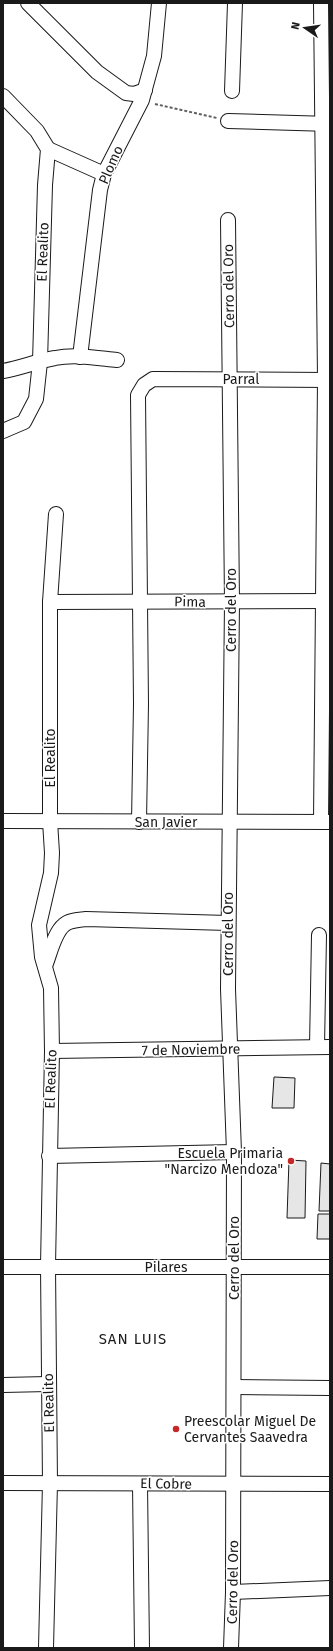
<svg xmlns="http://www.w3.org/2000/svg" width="333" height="1651" viewBox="0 0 333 1651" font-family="'Fira Sans',sans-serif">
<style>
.building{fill:#e6e6e6;stroke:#1a1a1a}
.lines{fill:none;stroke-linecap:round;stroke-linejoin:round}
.minor-casing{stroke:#1a1a1a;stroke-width:16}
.path{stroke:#5f5f5f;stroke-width:2;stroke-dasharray:3 2;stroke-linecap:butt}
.minor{stroke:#fff;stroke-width:14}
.poi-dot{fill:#c62828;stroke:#fff;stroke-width:1.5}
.labels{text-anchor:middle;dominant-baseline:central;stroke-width:3;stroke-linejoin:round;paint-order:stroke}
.street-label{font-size:14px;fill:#1a1a1a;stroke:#fff}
.poi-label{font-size:14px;fill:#1a1a1a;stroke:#fff;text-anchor:end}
.neighbourhood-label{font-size:15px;letter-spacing:1px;fill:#1a1a1a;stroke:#fff}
</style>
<rect width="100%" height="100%" fill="#fff"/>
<!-- building -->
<g class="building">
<path d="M274 1077 295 1078 294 1108H272Z"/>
<path d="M289 1160 306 1161 305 1218H287Z"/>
<path d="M321 1163 330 1164V1211H319Z"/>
<path d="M318 1214H330V1239H317Z"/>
</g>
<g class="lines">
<!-- minor casing -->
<g class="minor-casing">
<g id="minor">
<path d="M28 3 97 72 126 93 134 94 145 90"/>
<path d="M321 3 325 379 321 822"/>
<path d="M232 91 235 3"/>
<path d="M3 96 37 131 48 149 45 185 40 362 36 399 24 422 3 431"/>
<path d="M228 121 330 124"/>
<path d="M48 149 104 174"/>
<path d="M228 220 232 602 228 989 234 1152 233 1592 231 1648"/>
<path d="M80 357 100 190 104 174 142 100 154 56 159 3"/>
<path d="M3 371C21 368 37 361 55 358 75 354 97 358 117 360"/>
<path d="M50 602 330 601"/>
<path d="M3 821 330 822"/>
<path d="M139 822 141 704 138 395 144 385 153 379 330 380"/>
<path d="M45 966C50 954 54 933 64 925 69 920 79 920 86 919L228 923"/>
<path d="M317 1047 319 935"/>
<path d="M52 1051 330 1047"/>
<path d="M49 1156 234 1152"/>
<path d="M3 1267H330"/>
<path d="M3 1385 48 1384"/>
<path d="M234 1387 330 1388"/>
<path d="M3 1483 330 1484"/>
<path d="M140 1484 142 1648"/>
<path d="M233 1592 330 1588"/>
<path d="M46 1648 50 1483 48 1266 52 1051 51 988 42 957 39 925 51 873 52 853 50 821V602L56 514"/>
</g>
</g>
<!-- path -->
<path class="path" d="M155 104 217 118"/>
<!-- minor -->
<use href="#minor" class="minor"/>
</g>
<!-- markers -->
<g class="poi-dot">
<circle cx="291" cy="1161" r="4"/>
<circle cx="176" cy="1429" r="4"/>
</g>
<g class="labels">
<!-- street labels -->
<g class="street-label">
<text transform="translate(111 165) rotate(-66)">Plomo</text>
<text transform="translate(43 252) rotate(-88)">El Realito</text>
<text transform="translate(229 286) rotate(-91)">Cerro del Oro</text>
<text x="241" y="379">Parral</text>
<text transform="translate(190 602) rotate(1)">Pima</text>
<text transform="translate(231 610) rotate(-90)">Cerro del Oro</text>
<text transform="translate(50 758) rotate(-90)">El Realito</text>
<text x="166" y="822">San Javier</text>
<text transform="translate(228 934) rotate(-90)">Cerro del Oro</text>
<text transform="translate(191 1050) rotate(-1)">7 de Noviembre</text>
<text transform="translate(51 1079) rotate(-88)">El Realito</text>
<text transform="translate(234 1258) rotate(-90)">Cerro del Oro</text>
<text x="166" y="1267">Pilares</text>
<text transform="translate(49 1403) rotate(-91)">El Realito</text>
<text transform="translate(166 1484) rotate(1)">El Cobre</text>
<text transform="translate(233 1582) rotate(-89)">Cerro del Oro</text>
</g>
<!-- poi labels -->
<g class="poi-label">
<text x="283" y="1153">Escuela Primaria<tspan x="283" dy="16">"Narcizo Mendoza"</tspan></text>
<text x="184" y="1421" text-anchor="start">Preescolar Miguel De<tspan x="184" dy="16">Cervantes Saavedra</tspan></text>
</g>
<!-- neighbourhood labels -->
<g class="neighbourhood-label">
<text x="133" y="1339">SAN LUIS</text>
</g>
</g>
<!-- border -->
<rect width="333" height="1651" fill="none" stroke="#1a1a1a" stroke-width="8"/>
<!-- north arrow -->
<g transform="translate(305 28) rotate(283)" stroke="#ffffff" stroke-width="3" paint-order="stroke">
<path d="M0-3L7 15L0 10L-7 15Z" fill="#1a1a1a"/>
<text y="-6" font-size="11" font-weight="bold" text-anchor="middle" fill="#1a1a1a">N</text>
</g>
</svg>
